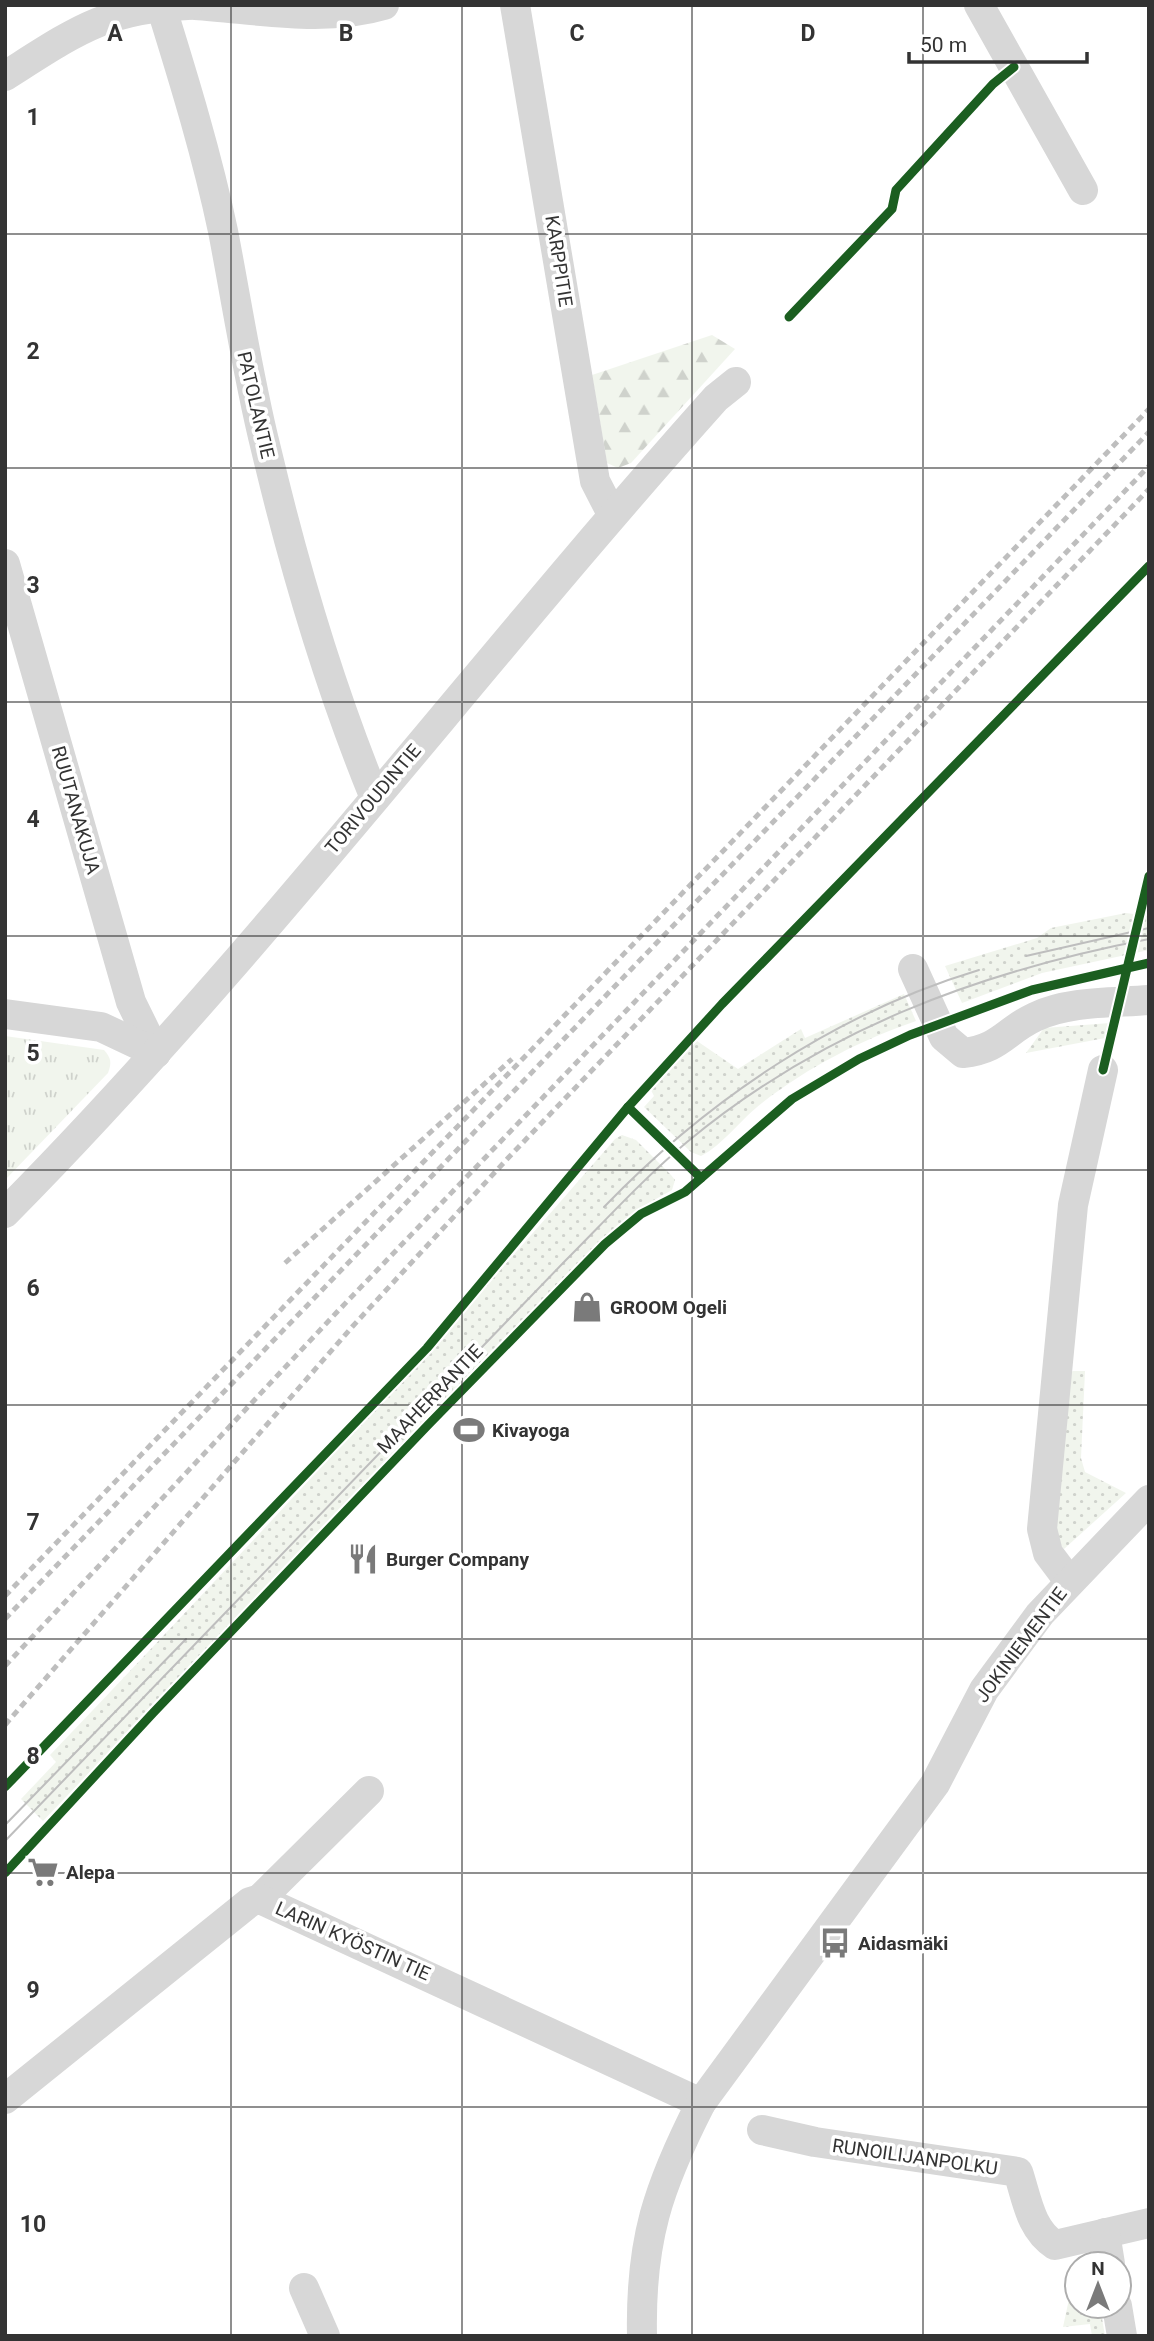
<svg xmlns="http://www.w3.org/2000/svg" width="1154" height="2341" viewBox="0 0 1154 2341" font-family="Roboto,sans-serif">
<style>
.grass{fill:url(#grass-dots)}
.forest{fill:url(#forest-firs)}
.park{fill:url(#park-tufts)}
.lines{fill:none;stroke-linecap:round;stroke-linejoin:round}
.minor{stroke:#d7d7d7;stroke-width:30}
.tram{stroke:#bebebe;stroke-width:2}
.rail{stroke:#bebebe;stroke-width:5;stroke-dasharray:7 5;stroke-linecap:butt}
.cycleway-casing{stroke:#fff;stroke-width:13}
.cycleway{stroke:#1b5e20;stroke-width:9}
.grid{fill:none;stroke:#333;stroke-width:2;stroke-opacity:0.55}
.labels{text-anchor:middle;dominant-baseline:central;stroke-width:7;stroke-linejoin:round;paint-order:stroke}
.street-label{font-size:19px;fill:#333;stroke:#fff}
.poi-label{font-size:19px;font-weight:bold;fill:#333;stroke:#fff;text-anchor:start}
.grid-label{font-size:23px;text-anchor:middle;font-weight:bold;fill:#333;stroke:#fff;stroke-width:7;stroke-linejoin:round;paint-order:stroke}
</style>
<defs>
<pattern id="grass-dots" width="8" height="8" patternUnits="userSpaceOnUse" patternTransform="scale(1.75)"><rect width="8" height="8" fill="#f1f5ed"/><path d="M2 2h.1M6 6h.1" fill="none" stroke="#cfd2cc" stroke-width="1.8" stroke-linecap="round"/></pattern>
<pattern id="forest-firs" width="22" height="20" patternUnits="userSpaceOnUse" patternTransform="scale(1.75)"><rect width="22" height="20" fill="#f1f5ed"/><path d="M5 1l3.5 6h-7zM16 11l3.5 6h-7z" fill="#cfd2cc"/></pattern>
<pattern id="park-tufts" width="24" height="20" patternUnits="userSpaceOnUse" patternTransform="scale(1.75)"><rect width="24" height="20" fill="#f1f5ed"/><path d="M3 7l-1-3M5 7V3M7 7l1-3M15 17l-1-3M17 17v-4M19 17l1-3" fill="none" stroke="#cfd2cc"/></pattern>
</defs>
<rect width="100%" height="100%" fill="#fff"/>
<!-- grass -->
<g class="grass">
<path d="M1126 913 1149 916V950L1042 973 962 1003 945 966 1037 938 1051 928Z"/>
<path d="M904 994 916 1021C861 1040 808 1067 762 1103 742 1118 723 1145 701 1156L691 1152 644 1107 654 1096 651 1090 697 1041 738 1069 801 1029 805 1038Z"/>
<path d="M1110 1023 1105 1038 1026 1053 1044 1028Z"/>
<path d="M622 1135 636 1140 671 1175 675 1180 672 1190 638 1209 506 1337 43 1821 21 1799 56 1762 50 1755C243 1553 432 1351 615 1139Z"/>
<path d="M1073 1371H1085L1081 1458 1085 1472 1126 1493 1064 1549 1054 1536 1068 1374Z"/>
<path d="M1077 2285V2306H1100L1105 2336H1092L1090 2324 1063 2327 1069 2299Z"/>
</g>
<!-- forest -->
<path class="forest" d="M712 335 735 349 631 463 618 468 607 463 592 375Z"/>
<!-- park -->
<path class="park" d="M5 1036 104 1050C111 1058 112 1062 108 1073L5 1180Z"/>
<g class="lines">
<!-- minor -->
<g class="minor">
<path d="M195 5C257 9 324 23 384 5"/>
<path d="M515 5 595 481 612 514"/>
<path d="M979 5 1083 190"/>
<path d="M161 6C184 80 207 155 223 231 237 304 248 377 266 449 294 567 329 686 375 798"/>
<path d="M5 76C73 33 105 8 188 5"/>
<path d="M5 564 131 1002 156 1053"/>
<path d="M913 969 944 1037 963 1053C1000 1049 1005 1031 1035 1017 1068 1001 1112 1003 1149 1000"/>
<path d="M5 1014 101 1027 156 1053"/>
<path d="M5 1213C259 956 476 666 716 398L736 382"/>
<path d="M1069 1581 1048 1553 1042 1529 1073 1205 1103 1070"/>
<path d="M260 1899 369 1791"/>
<path d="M5 2099 250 1902 260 1899 701 2103"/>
<path d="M762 2130 815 2142 1018 2172C1027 2199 1030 2229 1055 2245L1149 2223"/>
<path d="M1105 2233 1110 2264"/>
<path d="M304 2288 325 2336"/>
<path d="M1117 2306 1122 2336"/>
<path d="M642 2336C640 2240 658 2187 701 2103L935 1784 984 1690 1040 1614 1149 1500"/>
</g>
<!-- tram -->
<g class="tram">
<path d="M1026 956 1149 928"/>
<path d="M604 1207C707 1100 836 1013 979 970"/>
<path d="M5 1825 186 1639"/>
<path d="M5 1841 565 1261C605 1221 643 1179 687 1142 822 1030 978 972 1149 939"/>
</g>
<!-- rail -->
<g class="rail">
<path d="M285 1263 512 1059"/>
<path d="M5 1596 1149 409"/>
<path d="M5 1619 1149 432"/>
<path d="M5 1666 337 1312 1149 466"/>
<path d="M5 1725 352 1327 509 1157 1149 489"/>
</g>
<!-- cycleway casing -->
<g class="cycleway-casing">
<g id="cycleway">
<path d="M789 317 892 209 896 190 993 84 1014 67"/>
<path d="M1103 1070 1149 876"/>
<path d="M628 1107 701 1178"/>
<path d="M5 1787 427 1348 628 1107 722 1004 1149 566"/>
<path d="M5 1873 153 1713 428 1425 605 1244 641 1214 685 1192 792 1099 859 1059 910 1035 1032 990 1149 963"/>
</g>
</g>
<!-- cycleway -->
<use href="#cycleway" class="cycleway"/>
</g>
<!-- grid -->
<path class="grid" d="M231 5V2336M462 5V2336M692 5V2336M923 5V2336M5 234H1149M5 468H1149M5 702H1149M5 936H1149M5 1170H1149M5 1405H1149M5 1639H1149M5 1873H1149M5 2107H1149"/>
<!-- icons -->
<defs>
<g id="shop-bare" transform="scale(2.415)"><path d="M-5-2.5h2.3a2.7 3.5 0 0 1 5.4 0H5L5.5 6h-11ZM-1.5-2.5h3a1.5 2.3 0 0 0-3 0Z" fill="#7a7a7a" stroke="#fff" stroke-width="2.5" paint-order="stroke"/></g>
<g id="stadium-bare" transform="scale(2.415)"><path d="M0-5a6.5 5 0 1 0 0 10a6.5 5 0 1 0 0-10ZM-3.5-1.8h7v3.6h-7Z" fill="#7a7a7a" stroke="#fff" stroke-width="2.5" paint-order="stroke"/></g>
<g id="restaurant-bare" transform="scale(2.415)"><path d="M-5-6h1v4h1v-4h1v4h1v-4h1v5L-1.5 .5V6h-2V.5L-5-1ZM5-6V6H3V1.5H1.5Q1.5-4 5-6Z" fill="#7a7a7a" stroke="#fff" stroke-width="2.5" paint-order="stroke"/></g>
<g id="supermarket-bare" transform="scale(2.415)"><path d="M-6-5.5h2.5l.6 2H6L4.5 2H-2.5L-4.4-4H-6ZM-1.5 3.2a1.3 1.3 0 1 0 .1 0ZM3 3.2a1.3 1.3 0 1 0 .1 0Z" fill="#7a7a7a" stroke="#fff" stroke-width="2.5" paint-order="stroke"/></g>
<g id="bus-bare" transform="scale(2.415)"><path d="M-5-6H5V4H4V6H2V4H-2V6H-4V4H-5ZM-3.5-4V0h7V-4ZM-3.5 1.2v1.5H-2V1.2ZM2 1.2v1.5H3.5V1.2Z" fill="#7a7a7a" stroke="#fff" stroke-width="2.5" paint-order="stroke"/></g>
</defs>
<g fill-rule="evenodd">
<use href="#shop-bare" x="587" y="1307"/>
<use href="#stadium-bare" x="469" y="1430"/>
<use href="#restaurant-bare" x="363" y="1559"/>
<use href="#supermarket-bare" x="43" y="1872"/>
<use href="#bus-bare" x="835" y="1943"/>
</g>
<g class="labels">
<!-- street labels -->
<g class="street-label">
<text transform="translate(559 261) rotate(81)">KARPPITIE</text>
<text transform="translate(256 405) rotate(77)">PATOLANTIE</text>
<text transform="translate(373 799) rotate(-50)">TORIVOUDINTIE</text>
<text transform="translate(76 810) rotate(74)">RUUTANAKUJA</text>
<text transform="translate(430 1399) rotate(-46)">MAAHERRANTIE</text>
<text transform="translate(1021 1645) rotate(-53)">JOKINIEMENTIE</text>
<text transform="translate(353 1941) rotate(24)">LARIN KYÖSTIN TIE</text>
<text transform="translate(915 2157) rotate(8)">RUNOILIJANPOLKU</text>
</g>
<!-- poi labels -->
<g class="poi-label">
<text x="610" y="1307">GROOM Ogeli</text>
<text x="492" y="1430">Kivayoga</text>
<text x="386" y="1559">Burger Company</text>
<text x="66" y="1872">Alepa</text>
<text x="858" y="1943">Aidasmäki</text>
</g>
</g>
<g class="grid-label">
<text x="115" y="41">A</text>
<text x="346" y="41">B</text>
<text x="577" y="41">C</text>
<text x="808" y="41">D</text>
<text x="33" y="125">1</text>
<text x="33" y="359">2</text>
<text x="33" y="593">3</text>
<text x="33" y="827">4</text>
<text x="33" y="1061">5</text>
<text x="33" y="1296">6</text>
<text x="33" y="1530">7</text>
<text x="33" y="1764">8</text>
<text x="33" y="1998">9</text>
<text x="33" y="2232">10</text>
</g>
<!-- border -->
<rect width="1154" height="2341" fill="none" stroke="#333333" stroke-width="14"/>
<!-- north arrow -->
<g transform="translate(1098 2285)"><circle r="33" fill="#ffffff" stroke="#adadad" stroke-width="2"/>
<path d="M0-5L12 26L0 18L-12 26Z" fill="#7a7a7a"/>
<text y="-10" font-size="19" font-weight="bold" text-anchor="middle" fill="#333333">N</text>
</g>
<!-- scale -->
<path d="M909 52v10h178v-10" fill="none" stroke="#333333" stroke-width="3.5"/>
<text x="920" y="52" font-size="21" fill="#333333" stroke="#ffffff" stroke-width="5" paint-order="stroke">50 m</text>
</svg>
